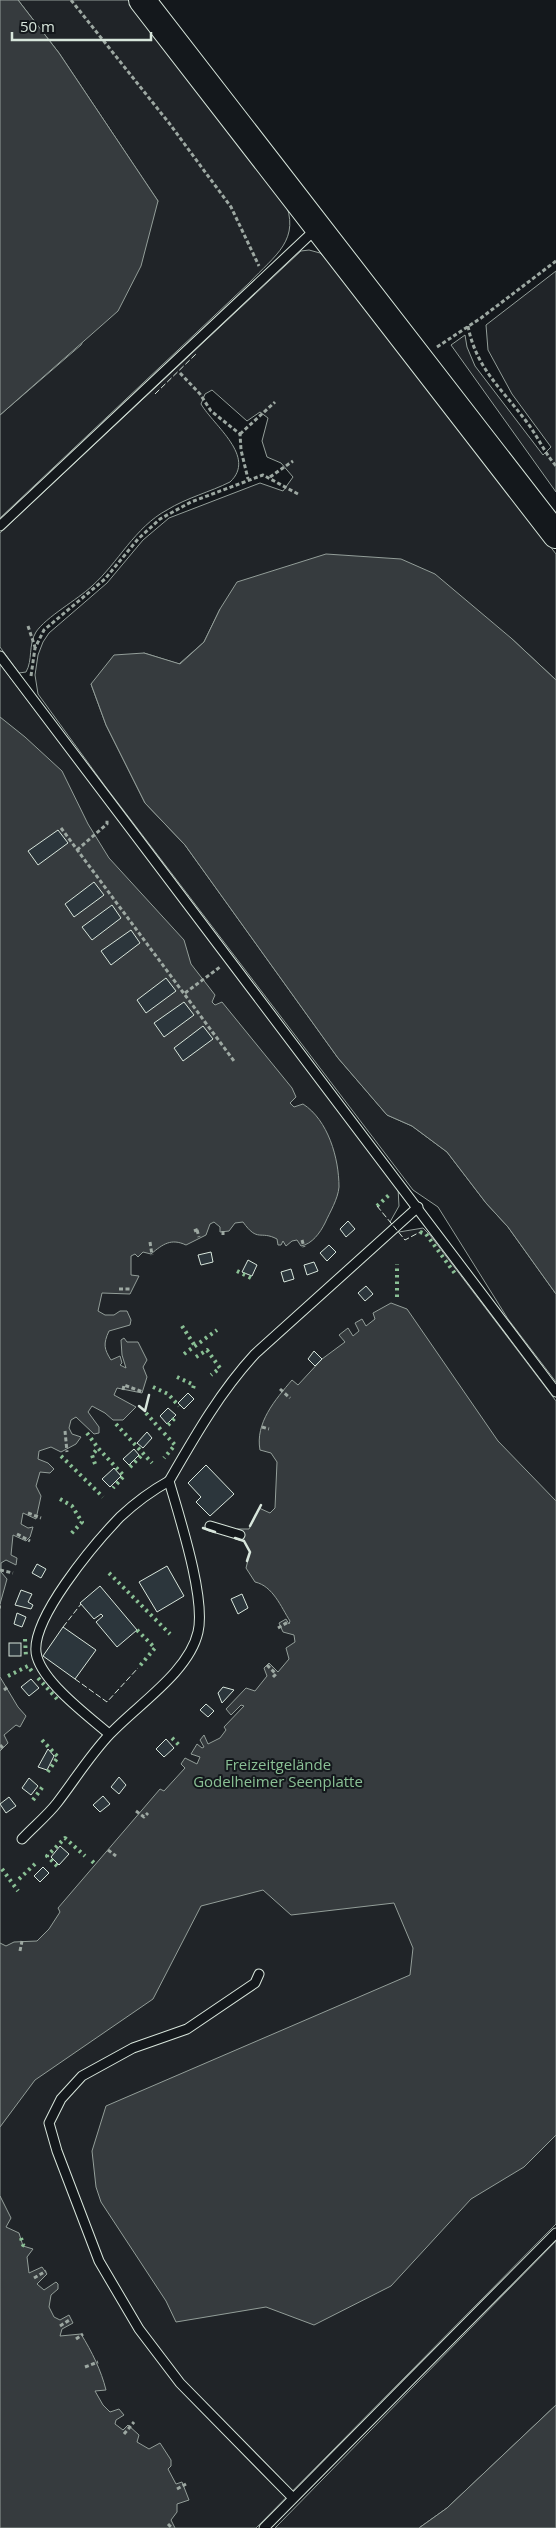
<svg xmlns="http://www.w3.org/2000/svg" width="556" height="2528" viewBox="0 0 556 2528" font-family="'Open Sans',sans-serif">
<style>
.green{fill:#202428;stroke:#939e99}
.water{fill:#363b3e;stroke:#939e99}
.building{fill:#2c363c;stroke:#d8e6dc}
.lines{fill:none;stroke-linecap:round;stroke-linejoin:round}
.lane-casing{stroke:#d8e6dc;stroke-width:11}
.primary-casing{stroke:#d8e6dc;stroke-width:28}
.path{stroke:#9da8a2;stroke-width:3;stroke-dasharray:4 2.5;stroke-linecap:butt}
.lane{stroke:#14181c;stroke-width:9}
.primary{stroke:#14181c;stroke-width:26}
.hedge{stroke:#8ac095;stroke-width:4;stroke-dasharray:2.5 4;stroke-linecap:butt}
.fence{stroke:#d8e6dc;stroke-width:1;stroke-dasharray:6 2.5;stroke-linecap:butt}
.wall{stroke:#d8e6dc;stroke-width:2.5}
.labels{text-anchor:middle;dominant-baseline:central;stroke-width:4;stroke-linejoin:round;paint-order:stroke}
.park-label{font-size:15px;fill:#8ac095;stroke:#14181c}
</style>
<rect width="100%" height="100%" fill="#14181c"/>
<!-- green -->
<g class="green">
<path d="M18 0H130L284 199C302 240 275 255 249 283L0 518V415L81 345 158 201 59 53Z"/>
<path d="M309 250 320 253 331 264 556 554V680L511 638 220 609 204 642 179 664 144 653 91 684 106 725 145 803 185 845 338 1058 387 1115 412 1126 447 1152 486 1203 508 1227 556 1294V1382L508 1319 438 1207 413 1190 105 786 38 694 35 675 38 655 43 642 49 633 107 583 143 540 169 518 260 483 283 491 293 477 281 463 267 457 262 441 268 418 260 412 247 421 212 390 205 394 201 404C214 426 257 457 230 482 210 492 186 498 167 510 135 527 118 563 92 586 77 600 46 617 36 632 28 645 33 660 26 672L19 673 0 647V533L301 251Z"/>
<path d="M556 271V492L451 345 465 335 467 347 475 366 543 455 551 447 512 394 488 350 486 325Z"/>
<path d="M0 664 398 1188 399 1206 390 1222 399 1232 423 1228 430 1235 556 1401V2224L256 2528H0Z"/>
<path d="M556 2241V2405L447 2508 419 2528H275Z"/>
</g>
<!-- water -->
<g class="water">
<path d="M0 0H18L59 53 158 201 141 266 118 311 0 415Z"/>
<path d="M326 554 401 559 435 574 511 638 556 680V1294L508 1227 486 1203 447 1152 412 1126 387 1115 338 1058 185 845 145 803 106 725 91 684 114 655 144 653 180 664 204 642 220 609 237 582Z"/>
<path d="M0 717 25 737 62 771 88 824 109 858 184 940 191 964 215 995 212 1002 215 1005 222 1002 292 1088 296 1097 290 1103 294 1107 303 1104C328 1120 339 1158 339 1187 338 1199 330 1212 325 1223 320 1233 312 1244 301 1246L297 1240 292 1241 286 1246 283 1241 281 1245H278L277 1239C260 1230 258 1243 243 1222L235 1223 229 1231 220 1232V1227L214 1222 210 1224 206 1235 186 1245C171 1238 163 1244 151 1254L143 1252 138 1257 135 1254 131 1256V1275L139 1276 130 1294 102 1293 98 1311 105 1315H114L120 1311H127L131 1320 130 1325 109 1331C103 1344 104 1349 111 1360L120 1356 122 1363 120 1365 126 1368 122 1355 121 1340 124 1338 127 1342H138L147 1360 143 1367 147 1377 142 1393 117 1388 114 1395 136 1407 123 1420H113L105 1413 92 1406 88 1412 99 1427V1433L94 1434 76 1417 71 1420 69 1428 72 1434 81 1437 76 1444 61 1452 51 1447 39 1451 38 1459 48 1463 54 1469 50 1473 40 1472 36 1486 41 1496 36 1519 23 1513 21 1524 28 1528 33 1527 30 1537 26 1541 13 1535 11 1555 17 1558 16 1565 6 1560 1 1563V1572L7 1579 0 1604Z"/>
<path d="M391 1303 407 1309 498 1441 556 1501V2135L524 2167 471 2199 391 2286 314 2325 266 2307 176 2322 166 2301 101 2202 96 2187 92 2151 106 2106 410 1975 413 1948 394 1903 291 1915 263 1890 201 1906 153 1999 35 2080 0 2127V1943L6 1946 14 1942 37 1941 49 1929 60 1912 58 1908 160 1789 164 1791 185 1768 181 1764 185 1758 197 1764 200 1757 191 1754 197 1744 202 1748 204 1747 200 1740 204 1735 208 1744 220 1738 226 1730 224 1727 244 1706 241 1705 231 1715 226 1709 246 1688 255 1691 267 1676 264 1668 269 1663 278 1672 289 1659 286 1648 295 1642 294 1635 283 1632 279 1623 286 1619 289 1624 290 1621C281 1607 273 1586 255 1582L246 1568 250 1552 244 1541 234 1538 237 1529H249L259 1508 270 1513 275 1508 277 1462 271 1453 260 1450C255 1423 275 1400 292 1380L298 1385 322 1359 345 1342 339 1335 348 1328 353 1336 359 1331 355 1323 362 1319 366 1326 375 1319 373 1313Z"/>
<path d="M0 1677 18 1707 26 1716 20 1727 16 1725 4 1735 8 1743 0 1751Z"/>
<path d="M0 2196 11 2218 6 2227 19 2233 23 2246 33 2249 27 2257 29 2273 42 2267 47 2274 37 2284 44 2290 56 2282 58 2284V2289L51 2295 49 2307 54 2317 60 2320 69 2315 73 2323 62 2329 60 2336 81 2334C92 2352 101 2370 106 2390L95 2391 103 2405 110 2412 119 2409 124 2415 116 2420 115 2424 123 2430 128 2425 139 2435 137 2442 149 2449 160 2443 171 2460V2466L168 2469 176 2484 182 2482 189 2500 177 2504V2512L171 2520 175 2528H0Z"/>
<path d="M556 2405V2528H419L447 2508Z"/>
</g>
<!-- building -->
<g class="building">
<path d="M58 830 68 843 38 865 28 851Z"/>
<path d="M94 882 104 895 74 917 65 904Z"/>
<path d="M112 905 121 918 92 940 82 927Z"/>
<path d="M131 930 140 943 111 965 101 951Z"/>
<path d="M166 978 176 991 146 1013 137 1000Z"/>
<path d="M184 1002 194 1015 164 1037 154 1023Z"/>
<path d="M203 1026 213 1039 183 1061 174 1048Z"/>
<path d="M348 1221 355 1229 346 1237 340 1229Z"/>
<path d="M329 1245 336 1252 327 1261 320 1253Z"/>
<path d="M211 1252 213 1262 201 1265 198 1255Z"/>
<path d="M248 1260 257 1265 252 1276 242 1272Z"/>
<path d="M314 1262 318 1271 307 1275 304 1265Z"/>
<path d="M291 1269 294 1279 284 1282 281 1272Z"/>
<path d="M366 1286 373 1294 365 1301 358 1293Z"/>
<path d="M314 1351 322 1359 315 1366 308 1359Z"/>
<path d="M188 1393 194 1399 184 1409 178 1403Z"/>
<path d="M168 1408 176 1415 167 1424 160 1416Z"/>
<path d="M147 1432 152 1438 143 1448 137 1443Z"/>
<path d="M134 1449 139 1455 129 1465 123 1459Z"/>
<path d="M206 1465 234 1494 210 1516 196 1502 201 1497 188 1483Z"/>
<path d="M114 1468 121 1476 110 1487 102 1479Z"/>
<path d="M37 1564 46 1569 41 1578 32 1573Z"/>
<path d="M167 1566 184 1596 157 1612 139 1582Z"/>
<path d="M100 1586 137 1630 117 1647 96 1622 103 1616 101 1614 94 1619 80 1603Z"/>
<path d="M21 1590 32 1594 28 1602 33 1605 31 1609 15 1605Z"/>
<path d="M242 1594 248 1608 238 1614 231 1599Z"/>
<path d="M17 1613 26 1617 22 1627 14 1624Z"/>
<path d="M63 1627 96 1650 75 1679 43 1656Z"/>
<rect x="9" y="1643" width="12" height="13"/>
<path d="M31 1679 39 1688 29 1696 21 1687Z"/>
<path d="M223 1687 234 1690 222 1703 218 1693Z"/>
<path d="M206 1704 214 1711 208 1717 200 1710Z"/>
<path d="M166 1739 174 1748 164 1757 156 1749Z"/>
<path d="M48 1749 54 1756 47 1770 38 1767Z"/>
<path d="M119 1777 126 1785 119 1794 111 1787Z"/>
<path d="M29 1778 38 1786 31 1795 22 1788Z"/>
<path d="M103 1796 110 1804 100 1812 93 1805Z"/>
<path d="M9 1797 16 1806 6 1813 0 1804Z"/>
<path d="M60 1846 69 1854 59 1865 51 1857Z"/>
<path d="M43 1867 49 1873 40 1882 34 1876Z"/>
</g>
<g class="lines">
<!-- lane casing -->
<g class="lane-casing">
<g id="lane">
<path d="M0 526 317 228"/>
<path d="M0 656 556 1392"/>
<path d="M210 1526 240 1535"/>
<path d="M109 1734C88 1716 45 1684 37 1657 26 1623 97 1541 120 1517 135 1503 151 1491 169 1481"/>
<path d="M22 1839C33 1827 47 1816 57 1803 74 1781 90 1755 110 1734 137 1705 189 1672 198 1632 206 1598 179 1516 169 1481 195 1436 220 1392 255 1354L418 1207"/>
<path d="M259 1974 255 1983 187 2029 133 2048 82 2076 61 2099 49 2123 57 2151 99 2261 139 2329 180 2383 293 2498"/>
<path d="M264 2528 556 2233"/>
</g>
</g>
<!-- primary casing -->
<g class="primary-casing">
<path id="primary" d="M142 0 556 535"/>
</g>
<!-- path -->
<g class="path">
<path d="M71 0 169 123 231 207 259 266"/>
<path d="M468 326C476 368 501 388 526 421 537 435 544 452 556 466"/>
<path d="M437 347 481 318 556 261"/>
<path d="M180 373 200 394 211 411 240 434 241 450 248 479"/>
<path d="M240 434 275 402"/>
<path d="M270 477 293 461"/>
<path d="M28 626 35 647"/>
<path d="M31 676 35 648 44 630 105 579 138 539 160 519 191 502 263 475 298 494"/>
<path d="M61 828 234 1061"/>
<path d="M77 850 107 824V820"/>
<path d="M185 993 220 967"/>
<path d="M197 1230 199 1237"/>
<path d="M194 1231 199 1229"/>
<path d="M223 1231V1235"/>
<path d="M302 1240 304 1247"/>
<path d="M150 1242 152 1255"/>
<path d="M119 1289H131"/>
<path d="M280 1389 290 1398"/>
<path d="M123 1390 124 1385 143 1392"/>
<path d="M262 1427 269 1429"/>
<path d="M65 1431 67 1452"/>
<path d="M28 1513 41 1518"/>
<path d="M17 1534 30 1541"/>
<path d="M0 1570 13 1573"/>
<path d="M0 1607H1"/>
<path d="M278 1628 288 1622"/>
<path d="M267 1665 276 1674 273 1677"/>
<path d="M4 1690 9 1686"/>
<path d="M0 1745 3 1748"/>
<path d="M136 1811 144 1817 148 1813"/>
<path d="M108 1850 116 1856"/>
<path d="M20 1951 22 1941"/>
<path d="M34 2278 46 2271"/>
<path d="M60 2326 71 2319"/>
<path d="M76 2339 83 2334"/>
<path d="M85 2367 98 2362"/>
<path d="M124 2434 134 2422"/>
<path d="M177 2489 186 2484"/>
<path d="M168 2524 172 2528"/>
</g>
<!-- lane -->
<use href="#lane" class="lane"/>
<!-- primary -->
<use href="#primary" class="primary"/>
<!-- hedge -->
<g class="hedge">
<path d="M377 1206 389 1195"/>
<path d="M420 1232 426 1234 456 1275"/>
<path d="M237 1271 253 1279"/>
<path d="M397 1297V1264"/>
<path d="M182 1326 195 1346"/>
<path d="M184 1354 217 1330"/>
<path d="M196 1357 207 1350 220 1368 211 1375"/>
<path d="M177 1377 194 1385 192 1392"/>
<path d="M153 1387 168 1394 179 1406"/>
<path d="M146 1413 161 1430"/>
<path d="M116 1424 152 1463"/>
<path d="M168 1425 176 1417"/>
<path d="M87 1433 98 1448"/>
<path d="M164 1433 175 1445 164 1458"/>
<path d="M61 1456 103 1497"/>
<path d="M95 1464 92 1455 98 1448 124 1476 113 1488"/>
<path d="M130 1467 143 1454"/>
<path d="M60 1499 72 1506 82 1522 70 1535"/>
<path d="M109 1573 170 1634"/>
<path d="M137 1630 155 1648 138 1668"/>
<path d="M25 1639 26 1657"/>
<path d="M8 1676 28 1666 33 1673"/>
<path d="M38 1678 57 1699"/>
<path d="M172 1738 181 1747"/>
<path d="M42 1740 58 1757 47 1773"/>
<path d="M33 1800 44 1785"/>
<path d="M92 1861 96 1865"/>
<path d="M57 1866 47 1856 65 1838 85 1856"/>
<path d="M2 1869 18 1891"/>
<path d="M19 1879 36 1863"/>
<path d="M21 2238 23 2245 27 2247"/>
</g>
<!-- fence -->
<g class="fence">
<path d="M155 394 197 353"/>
<path d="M377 1206 405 1240 420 1232"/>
<path d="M63 1627 81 1604"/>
<path d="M75 1679 107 1702 138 1668"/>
</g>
<!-- wall -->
<g class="wall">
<path d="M139 1406 145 1411 149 1395"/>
<path d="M250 1526 261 1505"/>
<path d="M203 1528 215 1532"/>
<path d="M235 1538 244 1541 250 1552 247 1561"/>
</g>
</g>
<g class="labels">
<!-- park labels -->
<g class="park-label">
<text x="278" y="1764">Freizeitgelände<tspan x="278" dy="17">Godelheimer Seenplatte</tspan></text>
</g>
</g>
<!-- scale -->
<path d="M12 32v8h139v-8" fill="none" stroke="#d8e6dc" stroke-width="2.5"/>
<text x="20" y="32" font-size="15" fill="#d8e6dc" stroke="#14181c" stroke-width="4" paint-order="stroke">50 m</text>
</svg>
